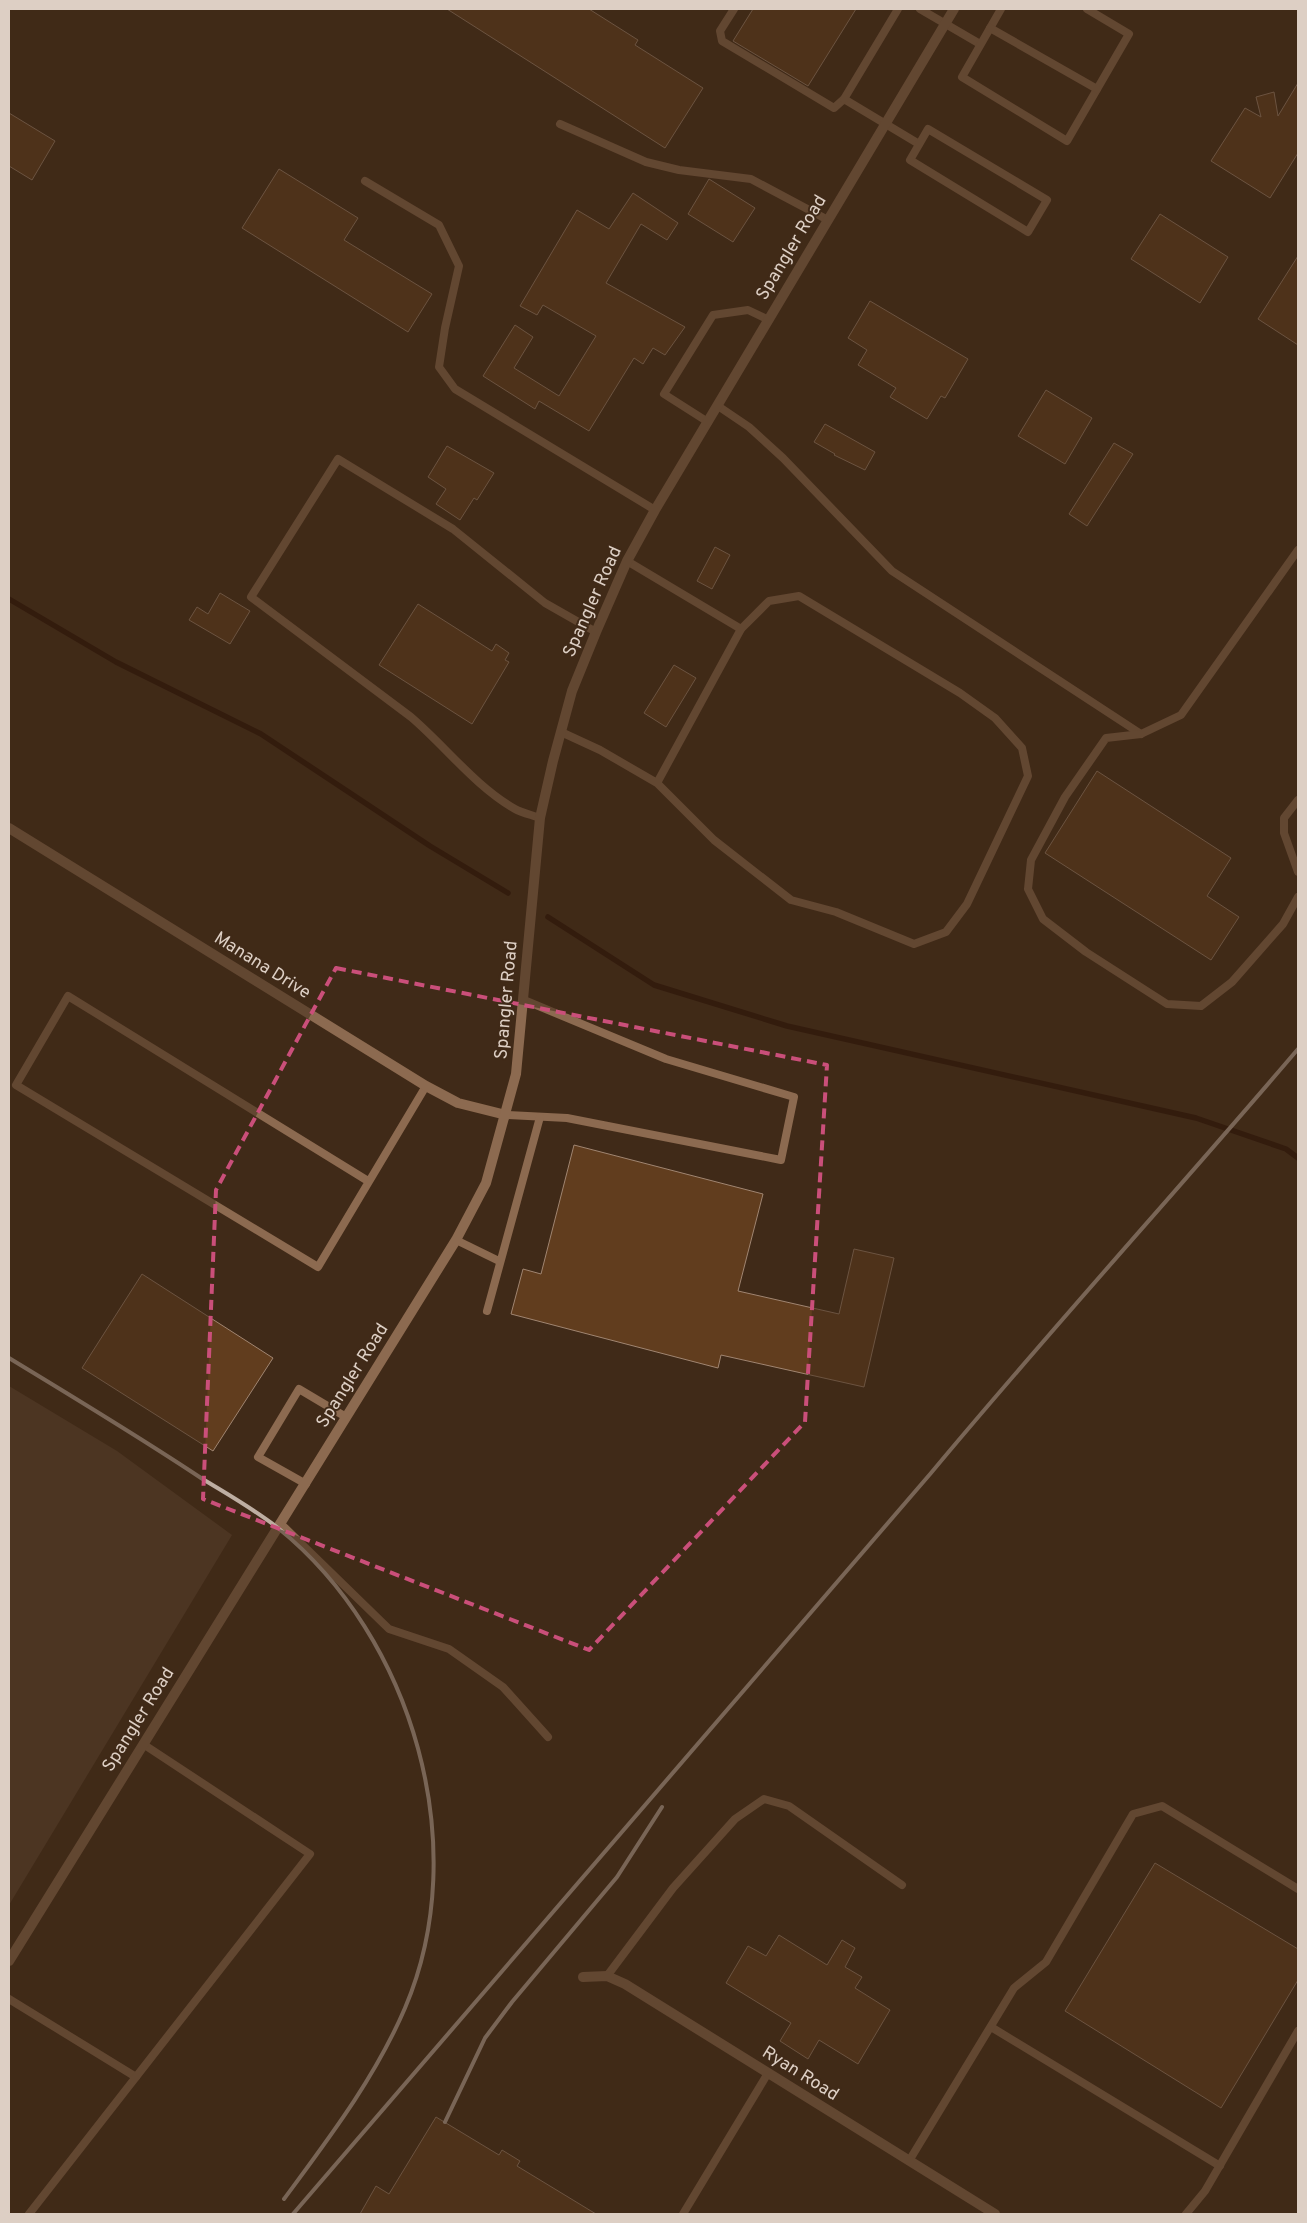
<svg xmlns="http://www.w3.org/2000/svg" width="1307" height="2223" viewBox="0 0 1307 2223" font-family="Overpass,sans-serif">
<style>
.green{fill:#5c432f}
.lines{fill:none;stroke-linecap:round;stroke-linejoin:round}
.stream{stroke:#250c00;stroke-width:5.5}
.building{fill:#613d1e;stroke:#a08571}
.service{stroke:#8c6a50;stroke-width:8}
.minor{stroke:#8c6a50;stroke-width:10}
.rail{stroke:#beaea2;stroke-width:4}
.marked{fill:none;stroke:#ca4f7a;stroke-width:4;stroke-dasharray:10 6;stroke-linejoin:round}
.labels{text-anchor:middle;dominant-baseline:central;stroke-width:4;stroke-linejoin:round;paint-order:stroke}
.street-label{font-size:18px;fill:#ddcfc4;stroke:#402a18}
</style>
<rect width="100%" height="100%" fill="#402a18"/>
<!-- green -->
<path class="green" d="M9 1386 117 1451 232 1535 9 1905Z"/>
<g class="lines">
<!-- stream -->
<g class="stream">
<path d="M9 599 116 662 261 734 430 846 508 893"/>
<path d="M548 917 654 985 787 1026 1196 1118 1286 1149 1298 1158"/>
</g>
</g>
<!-- building -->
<g class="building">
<path d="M447 9H589L638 40 635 45 703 88 665 148Z"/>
<path d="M753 9H856L808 86 733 41Z"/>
<path d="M1298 83V153L1270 198 1211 161 1245 108 1261 117 1256 97 1274 92 1278 116Z"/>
<path d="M9 113 55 141 32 180 9 166Z"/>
<path d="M279 169 358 218 344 240 432 294 408 332 242 228Z"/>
<path d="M709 179 755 208 733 242 688 214Z"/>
<path d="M633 193 678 223 667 240 641 224 606 283 685 327 665 355 653 348 643 364 634 358 589 431 539 401 535 409 483 376 515 325 533 337 514 368 559 396 596 336 543 305 537 315 520 306 577 210 609 229Z"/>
<path d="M1160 214 1228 257 1200 303 1131 259Z"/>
<path d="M1298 256V345L1258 319Z"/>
<path d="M870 301 968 359 945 398 941 396 927 419 890 397 896 388 858 365 867 350 848 338Z"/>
<path d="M1046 390 1092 418 1065 464 1018 436Z"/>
<path d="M825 424 875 452 865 470 834 455 835 454 814 442Z"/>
<path d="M1114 443 1133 454 1087 526 1069 514Z"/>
<path d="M447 446 494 473 477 500 474 498 460 520 436 504 446 489 428 477Z"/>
<path d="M715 547 730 555 712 589 697 581Z"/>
<path d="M220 593 250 611 230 644 189 620 197 607 208 614Z"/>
<path d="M418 604 492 651 496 644 509 653 505 660 509 662 472 724 379 665Z"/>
<path d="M674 665 696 678 666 727 644 713Z"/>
<path d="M1097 771 1231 858 1207 896 1239 917 1211 960 1045 853Z"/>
<path d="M574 1145 763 1194 738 1291 839 1314 854 1249 894 1258 864 1387 721 1355 718 1368 511 1314 523 1269 541 1274Z"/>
<path d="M142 1274 273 1358 213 1451 82 1368Z"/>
<path d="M1155 1863 1298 1949V1980L1221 2108 1065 2011Z"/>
<path d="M779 1935 827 1965 842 1940 855 1948 845 1967 862 1977 855 1988 890 2010 858 2064 819 2040 808 2059 780 2041 791 2023 726 1983 748 1946 766 1956Z"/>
<path d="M436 2117 499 2155 502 2150 520 2161 517 2166 596 2214H360L376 2186 389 2194Z"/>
</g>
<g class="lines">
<!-- service -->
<g class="service">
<path d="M734 9 720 31 722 41 834 108 844 99 919 144"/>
<path d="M920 9 980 44"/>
<path d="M1001 9 962 77 1067 141 1129 34 1087 9"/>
<path d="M990 28 1097 89"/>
<path d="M844 99 898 9"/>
<path d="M560 124 646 162 679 170 751 179 828 220"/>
<path d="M928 129 1047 200 1028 232 910 160Z"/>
<path d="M365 181 439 225 459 266 445 328 439 367 455 389 655 510"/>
<path d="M718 406 749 427 783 458 892 571 1141 734"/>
<path d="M708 422 664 394 713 315 748 310 769 320"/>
<path d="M1298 550 1181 715 1141 734 1106 738 1065 797 1031 860 1028 889 1043 919 1086 952 1167 1004 1201 1006 1232 982 1283 924 1298 897"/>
<path d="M627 561 741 629"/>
<path d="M561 732 600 750 657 783 714 840 791 900 836 912 914 944 946 932 967 904 1028 776 1022 748 995 718 960 693 799 596 769 601 741 629 657 783"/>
<path d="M1298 800 1284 818V833L1298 872"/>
<path d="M540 818C532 815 522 813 515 809 475 786 446 747 411 717L251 597 338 459 453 529 545 603 596 632"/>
<path d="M506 1115 567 1118 781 1160 794 1097 666 1059 524 1000"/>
<path d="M368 1181 68 996 16 1085 318 1267 426 1086"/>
<path d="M456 1240 499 1261"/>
<path d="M487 1311 540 1117"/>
<path d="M306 1484 258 1457 299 1389 346 1417"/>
<path d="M280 1523 389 1629 449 1649 503 1687 548 1737"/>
<path d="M607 1976 673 1888 735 1819 764 1799 789 1806 902 1885"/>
<path d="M9 1999 136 2077"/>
<path d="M991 2027 1220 2166"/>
<path d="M909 2161 1014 1988 1046 1962 1133 1814 1162 1806 1298 1889"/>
<path d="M29 2214 310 1854 143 1744"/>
<path d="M683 2214 768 2073"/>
<path d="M1186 2214 1205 2191 1298 2031"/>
</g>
<!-- minor -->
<g class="minor">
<path d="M9 828 426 1086 458 1103 506 1115"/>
<path d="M9 1961 456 1240 486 1183 516 1074 540 818 553 761 572 691 596 632 627 561 655 510 954 9"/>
<path d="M583 1977 607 1976 625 1984 995 2214"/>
</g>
<!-- rail -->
<g class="rail">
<path d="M9 1358C73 1397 138 1436 201 1478 227 1494 254 1509 278 1528 413 1637 474 1847 405 2008 375 2078 329 2138 284 2199"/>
<path d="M445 2122 485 2038 512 2002 617 1877 662 1807"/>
<path d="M293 2214 931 1473C1051 1329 1177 1191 1298 1049"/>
</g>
</g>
<!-- marked area -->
<path d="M0 0H1307V2223H0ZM336 968 827 1065 805 1422 589 1650 203 1499 216 1190Z" fill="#402a18" fill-opacity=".55" fill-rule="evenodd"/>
<path class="marked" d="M336 968 827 1065 805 1422 589 1650 203 1499 216 1190Z"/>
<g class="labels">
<!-- street labels -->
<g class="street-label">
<text transform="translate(792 248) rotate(-59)">Spangler Road</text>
<text transform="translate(593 602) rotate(-66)">Spangler Road</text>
<text transform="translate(262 966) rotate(32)">Manana Drive</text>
<text transform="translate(507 1000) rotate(-85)">Spangler Road</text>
<text transform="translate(353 1376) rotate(-58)">Spangler Road</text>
<text transform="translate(139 1720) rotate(-58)">Spangler Road</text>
<text transform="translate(800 2074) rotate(32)">Ryan Road</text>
</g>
</g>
<!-- border -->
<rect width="1307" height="2223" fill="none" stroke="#ddcfc4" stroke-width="20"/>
</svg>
